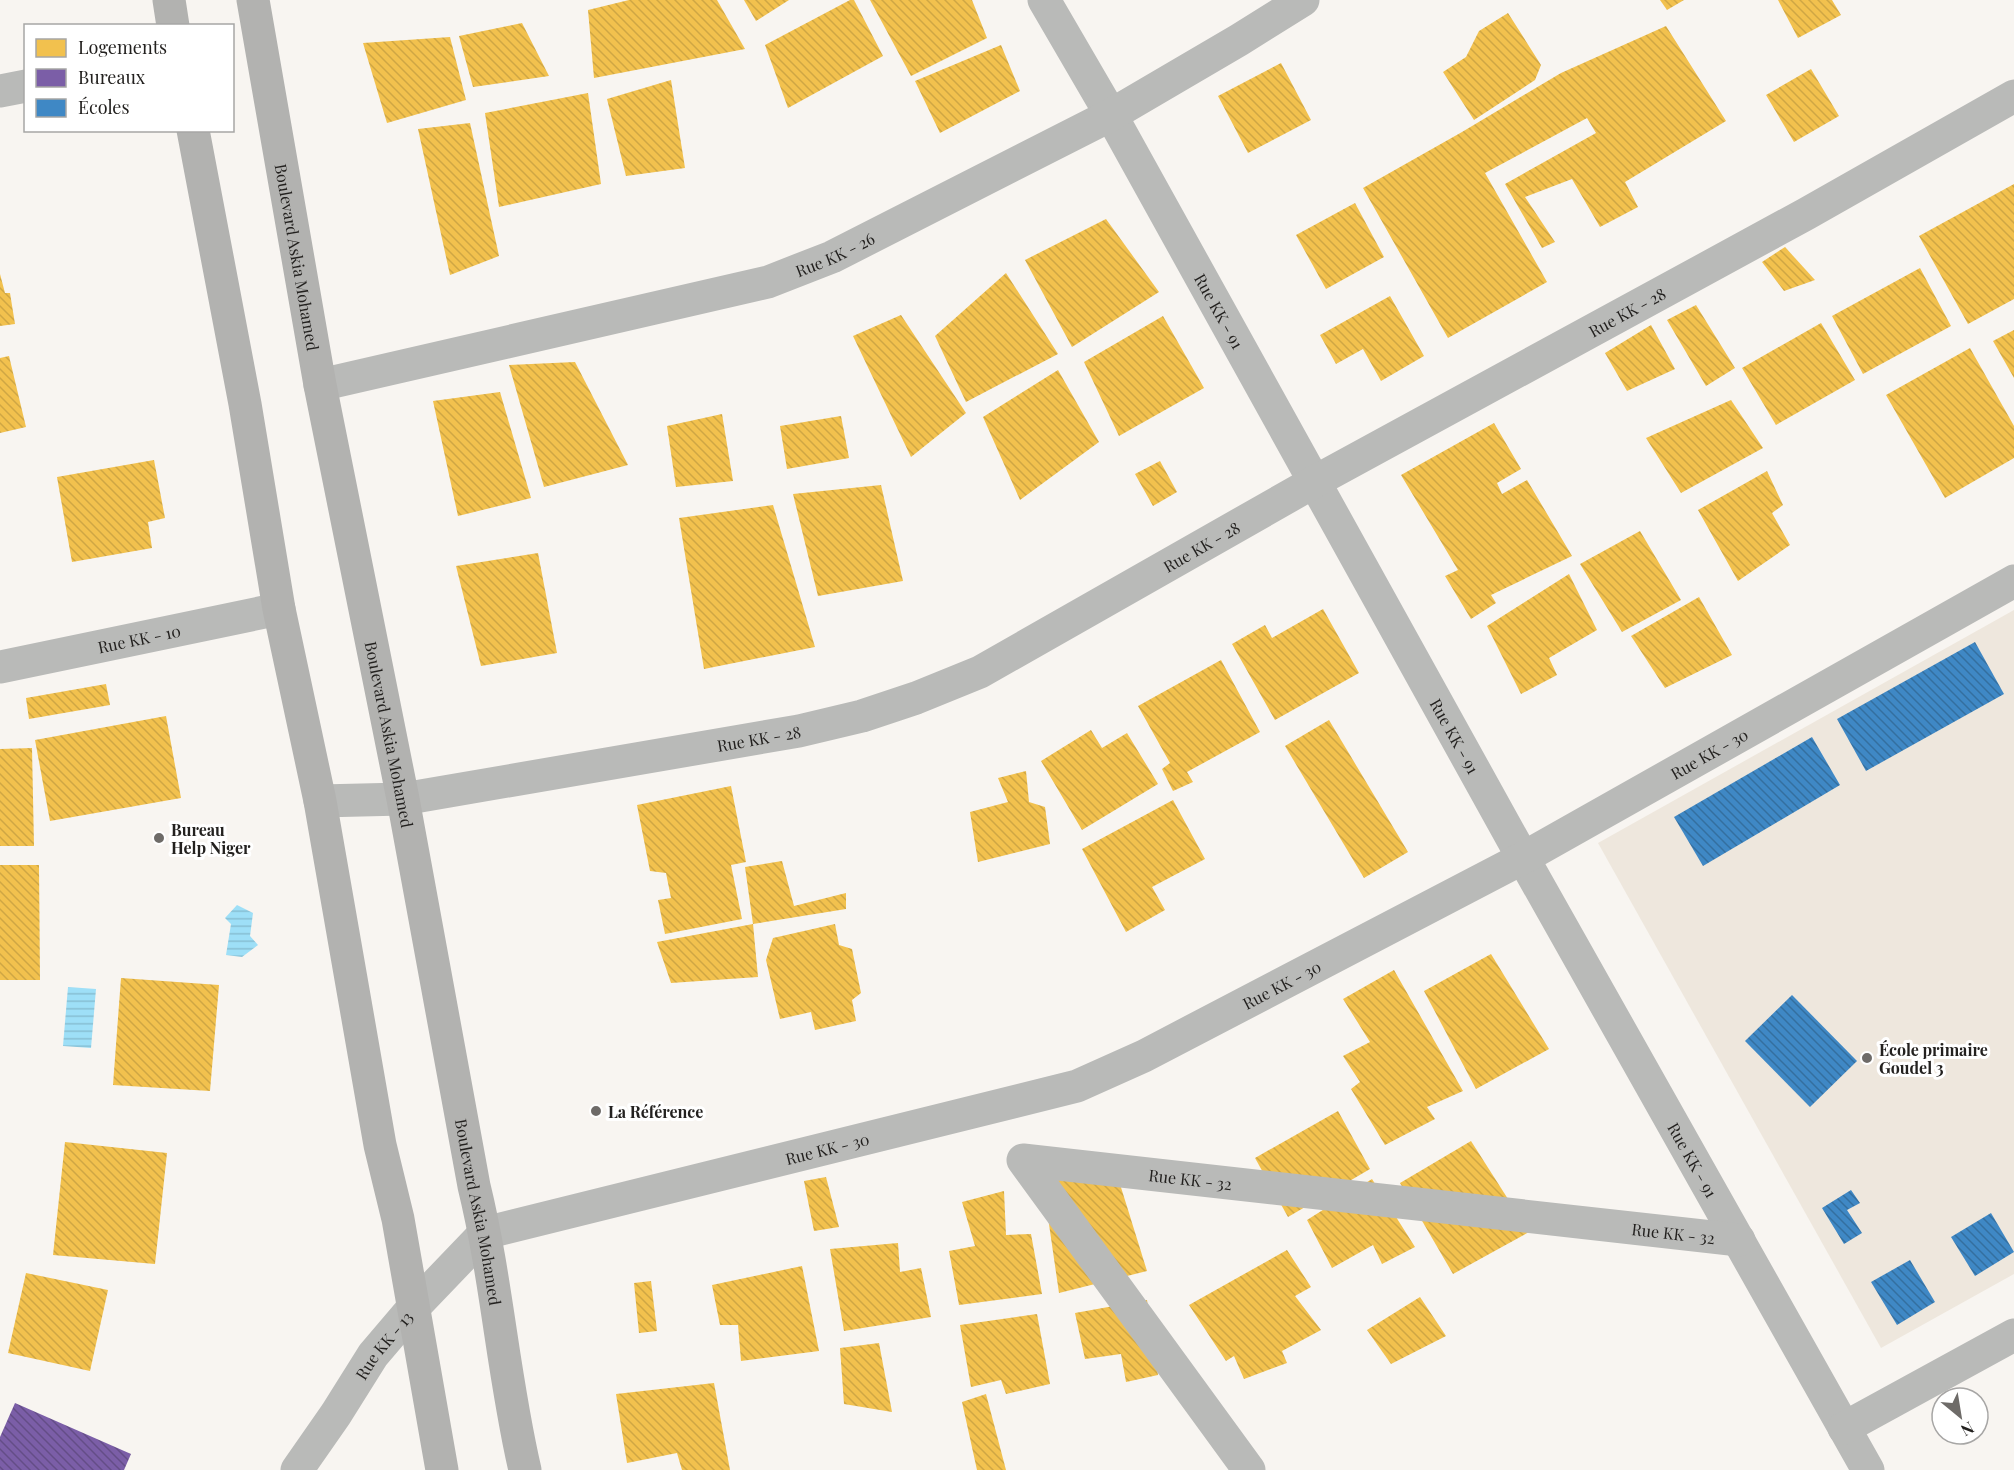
<svg xmlns="http://www.w3.org/2000/svg" width="2014" height="1470" viewBox="0 0 2014 1470" font-family="'Playfair Display',serif">
<style>
.built{fill:#eee7dd}
.water{fill:url(#water-rules)}
.homes{fill:url(#homes-back-hatch)}
.offices{fill:url(#offices-back-hatch)}
.schools{fill:url(#schools-back-hatch)}
.lines{fill:none;stroke-linecap:round;stroke-linejoin:round}
.minor{stroke:#b9bab8;stroke-width:33}
.major{stroke:#b2b2b0;stroke-width:33}
.poi-dot{fill:#6e6b68;stroke:#fff;stroke-width:2}
.labels{text-anchor:middle;dominant-baseline:central;stroke-width:6;stroke-linejoin:round;paint-order:stroke}
.street-label{font-size:16px;fill:#23211f;stroke:#fff}
.poi-label{font-size:16px;font-weight:bold;fill:#23211f;stroke:#fff;text-anchor:start}
</style>
<defs>
<pattern id="water-rules" width="6" height="5" patternUnits="userSpaceOnUse" patternTransform="scale(1.5)"><rect width="6" height="5" fill="#9edff7"/><path d="M0 2.5h6" fill="none" stroke="#88bfd3"/></pattern>
<pattern id="homes-back-hatch" width="6" height="6" patternUnits="userSpaceOnUse" patternTransform="scale(1.5)"><rect width="6" height="6" fill="#f2c14e"/><path d="M-1 5l2 2M0 0l6 6M5-1l2 2" fill="none" stroke="#cfa644"/></pattern>
<pattern id="offices-back-hatch" width="6" height="6" patternUnits="userSpaceOnUse" patternTransform="scale(1.5)"><rect width="6" height="6" fill="#7b5ea7"/><path d="M-1 5l2 2M0 0l6 6M5-1l2 2" fill="none" stroke="#644d87"/></pattern>
<pattern id="schools-back-hatch" width="6" height="6" patternUnits="userSpaceOnUse" patternTransform="scale(1.5)"><rect width="6" height="6" fill="#3f88c5"/><path d="M-1 5l2 2M0 0l6 6M5-1l2 2" fill="none" stroke="#346f9f"/></pattern>
</defs>
<rect width="100%" height="100%" fill="#f8f5f1"/>
<!-- built -->
<path class="built" d="M2014 610V1274L1881 1348 1598 843Z"/>
<!-- water -->
<g class="water">
<path d="M237 905 253 913 250 936 258 945 242 957 226 955 231 924 225 918Z"/>
<path d="M68 987 96 989 91 1048 63 1046Z"/>
</g>
<!-- homes -->
<g class="homes">
<path d="M629 0H717L745 49 594 78 588 10Z"/>
<path d="M744 0H789L756 21Z"/>
<path d="M850 0H854L883 56 788 108 765 45Z"/>
<path d="M870 0H972L987 38 911 76Z"/>
<path d="M1660 0H1684L1667 10Z"/>
<path d="M1778 0H1832L1841 15 1798 38Z"/>
<path d="M1508 13 1541 65 1535 80 1474 120 1443 72 1466 57 1479 31Z"/>
<path d="M522 23 549 76 473 87 459 36Z"/>
<path d="M1666 26 1726 121 1625 182 1638 207 1600 227 1572 179 1525 197 1555 242 1542 248 1505 184 1596 133 1587 118 1485 173 1547 282 1448 338 1363 188 1462 132 1561 73Z"/>
<path d="M450 37 466 100 387 123 363 43Z"/>
<path d="M1001 45 1020 91 940 133 915 81Z"/>
<path d="M1281 63 1311 120 1248 153 1218 96Z"/>
<path d="M1811 69 1839 116 1794 142 1766 95Z"/>
<path d="M671 80 685 168 626 176 607 99Z"/>
<path d="M588 93 601 184 499 207 485 113Z"/>
<path d="M470 123 499 256 450 275 418 129Z"/>
<path d="M2014 184V299L1968 324 1919 236Z"/>
<path d="M1355 203 1384 257 1326 289 1296 235Z"/>
<path d="M1106 219 1159 292 1072 347 1025 260Z"/>
<path d="M1785 247 1815 280 1784 291 1762 262Z"/>
<path d="M1920 268 1951 326 1863 374 1832 316Z"/>
<path d="M1006 273 1058 354 966 402 935 336Z"/>
<path d="M0 274 5 293H10L15 324 0 326Z"/>
<path d="M1390 296 1424 356 1381 381 1363 349 1336 364 1320 335Z"/>
<path d="M1696 305 1735 368 1706 386 1667 320Z"/>
<path d="M901 315 966 413 911 457 853 336Z"/>
<path d="M1163 316 1204 388 1119 436 1084 362Z"/>
<path d="M1821 323 1855 380 1776 425 1742 368Z"/>
<path d="M1651 325 1675 369 1627 391 1605 353Z"/>
<path d="M2014 330V378L1993 341Z"/>
<path d="M1970 348 2014 426V458L1945 498 1886 395Z"/>
<path d="M9 356 26 427 0 433V358Z"/>
<path d="M575 362 628 465 544 487 509 365Z"/>
<path d="M1058 370 1099 442 1020 500 983 417Z"/>
<path d="M500 392 531 498 458 516 433 401Z"/>
<path d="M1731 400 1763 448 1681 493 1646 438Z"/>
<path d="M722 414 733 481 676 487 667 426Z"/>
<path d="M841 416 849 458 787 469 780 426Z"/>
<path d="M1494 423 1521 469 1497 483 1502 494 1527 480 1572 556 1491 595 1496 603 1471 619 1445 576 1458 570 1401 475Z"/>
<path d="M154 460 165 518 148 522 152 548 72 562 57 477Z"/>
<path d="M1160 461 1177 492 1153 506 1135 474Z"/>
<path d="M1767 471 1783 505 1772 513 1790 545 1738 581 1698 510Z"/>
<path d="M881 485 903 581 818 596 793 494Z"/>
<path d="M773 505 815 647 704 669 679 518Z"/>
<path d="M1640 531 1681 600 1622 632 1580 564Z"/>
<path d="M538 553 557 653 481 666 456 566Z"/>
<path d="M1569 574 1597 630 1549 658 1557 675 1521 694 1487 626Z"/>
<path d="M1699 597 1732 655 1665 688 1631 636Z"/>
<path d="M1323 609 1359 673 1275 720 1232 644 1265 625 1272 638Z"/>
<path d="M1221 660 1260 732 1187 772 1193 782 1173 791 1162 769 1170 763 1138 706Z"/>
<path d="M106 684 110 705 29 719 26 698Z"/>
<path d="M166 716 181 798 50 821 35 740Z"/>
<path d="M1329 720 1408 852 1364 878 1285 746Z"/>
<path d="M1091 730 1102 748 1127 733 1158 784 1082 830 1041 761Z"/>
<path d="M32 748 34 846H0V749Z"/>
<path d="M1026 771 1029 802 1045 807 1050 844 978 862 970 812 1008 802 998 778Z"/>
<path d="M731 786 746 862 731 865 742 919 665 934 658 900 671 898 666 873 650 871 637 805Z"/>
<path d="M1173 800 1205 859 1152 887 1165 910 1126 932 1082 849Z"/>
<path d="M782 861 794 906 846 893V909L753 924 745 867Z"/>
<path d="M0 865H39L40 980H0Z"/>
<path d="M753 924 758 977 671 983 657 942Z"/>
<path d="M835 924 839 945 852 949 861 993 852 1000 856 1021 815 1030 811 1012 780 1019 766 960 773 938Z"/>
<path d="M1491 954 1549 1049 1476 1089 1424 991Z"/>
<path d="M1394 970 1463 1091 1427 1107 1435 1119 1385 1145 1351 1089 1360 1082 1343 1056 1370 1042 1343 999Z"/>
<path d="M121 978 219 985 210 1091 113 1085Z"/>
<path d="M1338 1111 1370 1169 1288 1217 1255 1158Z"/>
<path d="M1471 1141 1529 1232 1453 1274 1400 1183Z"/>
<path d="M65 1142 167 1153 155 1264 53 1255Z"/>
<path d="M1115 1168 1147 1271 1059 1293 1042 1176Z"/>
<path d="M826 1177 839 1227 814 1231 804 1181Z"/>
<path d="M1372 1179 1415 1247 1382 1264 1373 1245 1332 1268 1307 1220Z"/>
<path d="M1004 1191 1006 1235 1031 1234 1042 1294 959 1305 949 1251 975 1246 962 1202Z"/>
<path d="M898 1243 900 1272 921 1268 931 1317 844 1331 830 1249Z"/>
<path d="M1287 1250 1311 1287 1295 1296 1321 1330 1282 1351 1287 1363 1244 1379 1234 1356 1226 1361 1189 1305Z"/>
<path d="M802 1266 819 1351 741 1361 738 1325H720L712 1285Z"/>
<path d="M26 1273 108 1290 90 1371 8 1353Z"/>
<path d="M651 1281 657 1331 639 1333 634 1283Z"/>
<path d="M1420 1297 1446 1336 1391 1364 1367 1330Z"/>
<path d="M1147 1300 1158 1375 1126 1382 1121 1354 1085 1359 1075 1313Z"/>
<path d="M1037 1314 1050 1384 1006 1394 1001 1380 971 1387 960 1325Z"/>
<path d="M879 1343 892 1412 844 1404 840 1348Z"/>
<path d="M714 1383 730 1470H682L677 1453 627 1463 616 1394Z"/>
<path d="M986 1394 1006 1470H977L962 1402Z"/>
</g>
<!-- offices -->
<path class="offices" d="M15 1403 131 1454 124 1470H0V1437Z"/>
<!-- schools -->
<g class="schools">
<path d="M1975 642 2004 694 1866 771 1837 719Z"/>
<path d="M1812 737 1840 785 1703 866 1674 817Z"/>
<path d="M1792 995 1857 1061 1810 1107 1745 1041Z"/>
<path d="M1851 1190 1860 1203 1847 1210 1862 1233 1844 1244 1822 1208Z"/>
<path d="M1991 1213 2014 1252 1975 1276 1951 1237Z"/>
<path d="M1910 1260 1935 1302 1897 1325 1871 1282Z"/>
</g>
<g class="lines">
<!-- minor -->
<g class="minor">
<path id="s1" d="M1044 0 1111 115 1523 858 1868 1470"/>
<path d="M0 91 26 86"/>
<path id="s2" d="M320 385 768 282 832 257 1111 115 1239 40 1303 0"/>
<path id="s3" d="M0 667 279 609"/>
<path id="s4" d="M320 801 403 799 799 731 862 716 916 698 980 672 1314 482 1806 214 2014 96"/>
<path d="M1844 1428 2014 1335"/>
<path id="s5" d="M297 1470 336 1414 373 1355 413 1308 485 1233 1077 1086 1144 1056 1523 858 2014 581"/>
<path id="s6" d="M1249 1470 1023 1160 1739 1240"/>
</g>
<!-- major -->
<g class="major">
<path d="M169 0 173 26"/>
<path id="s7" d="M253 0 320 385 403 799 474 1186C497 1280 503 1376 525 1470"/>
<path d="M193 130 245 404 279 609 320 801 380 1145 398 1219 442 1470"/>
</g>
</g>
<!-- markers -->
<g class="poi-dot">
<circle cx="159" cy="838" r="6"/>
<circle cx="1867" cy="1058" r="6"/>
<circle cx="596" cy="1111" r="6"/>
</g>
<g class="labels">
<!-- street labels -->
<g class="street-label">
<text stroke="none"><textPath href="#s2" startOffset="532">Rue KK - 26</textPath></text>
<text stroke="none"><textPath href="#s7" startOffset="261">Boulevard Askia Mohamed</textPath></text>
<text stroke="none"><textPath href="#s1" startOffset="357">Rue KK - 91</textPath></text>
<text stroke="none"><textPath href="#s4" startOffset="1416">Rue KK - 28</textPath></text>
<text stroke="none"><textPath href="#s4" startOffset="930">Rue KK - 28</textPath></text>
<text stroke="none"><textPath href="#s3" startOffset="142">Rue KK - 10</textPath></text>
<text stroke="none"><textPath href="#s7" startOffset="747">Boulevard Askia Mohamed</textPath></text>
<text stroke="none"><textPath href="#s1" startOffset="843">Rue KK - 91</textPath></text>
<text stroke="none"><textPath href="#s4" startOffset="444">Rue KK - 28</textPath></text>
<text stroke="none"><textPath href="#s5" startOffset="1628">Rue KK - 30</textPath></text>
<text stroke="none"><textPath href="#s5" startOffset="1142">Rue KK - 30</textPath></text>
<text stroke="none"><textPath href="#s5" startOffset="656">Rue KK - 30</textPath></text>
<text stroke="none"><textPath href="#s1" startOffset="1329">Rue KK - 91</textPath></text>
<text stroke="none"><textPath href="#s6" startOffset="552">Rue KK - 32</textPath></text>
<text stroke="none"><textPath href="#s7" startOffset="1233">Boulevard Askia Mohamed</textPath></text>
<text stroke="none"><textPath href="#s6" startOffset="1038">Rue KK - 32</textPath></text>
<text stroke="none"><textPath href="#s5" startOffset="152">Rue KK - 13</textPath></text>
</g>
<!-- poi labels -->
<g class="poi-label">
<text x="171" y="829">Bureau<tspan x="171" dy="18">Help Niger</tspan></text>
<text x="1879" y="1049">École primaire<tspan x="1879" dy="18">Goudel 3</tspan></text>
<text x="608" y="1111">La Référence</text>
</g>
</g>
<!-- legend -->
<rect x="24" y="24" width="210" height="108" fill="#ffffff" stroke="#a7a6a5" stroke-width="1.5"/>
<rect x="36" y="39" width="30" height="18" fill="#f2c14e" stroke="#a7a6a5" stroke-width="1.5"/>
<text x="78" y="54" font-size="18" fill="#23211f">Logements</text>
<rect x="36" y="69" width="30" height="18" fill="#7b5ea7" stroke="#a7a6a5" stroke-width="1.5"/>
<text x="78" y="84" font-size="18" fill="#23211f">Bureaux</text>
<rect x="36" y="99" width="30" height="18" fill="#3f88c5" stroke="#a7a6a5" stroke-width="1.5"/>
<text x="78" y="114" font-size="18" fill="#23211f">Écoles</text>
<!-- north arrow -->
<g transform="translate(1960 1416) rotate(150)"><circle r="28" fill="#ffffff" stroke="#a7a6a5" stroke-width="1.5"/>
<path d="M0-4.5L10 22L0 15L-10 22Z" fill="#6e6b68"/>
<text y="-9" font-size="16" font-weight="bold" text-anchor="middle" fill="#23211f">N</text>
</g>
</svg>
